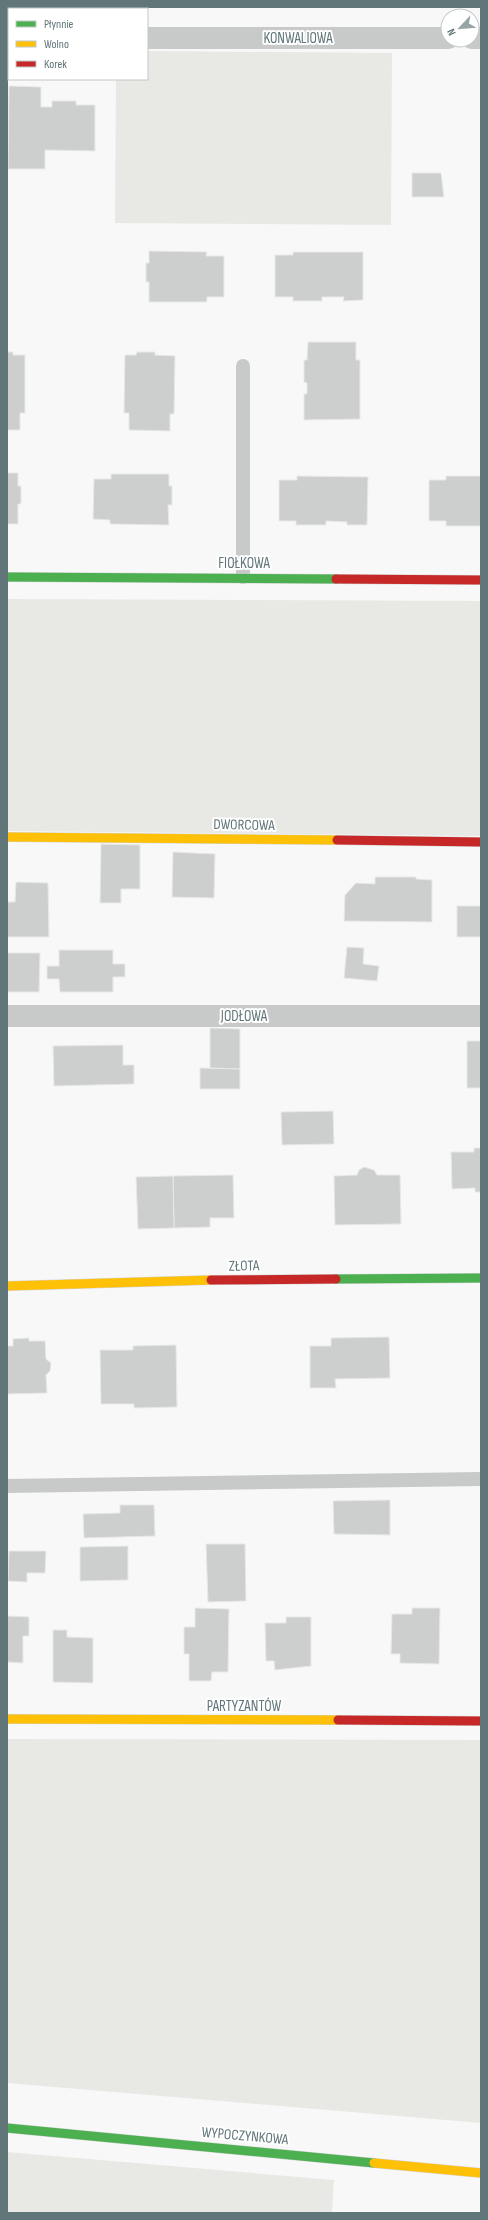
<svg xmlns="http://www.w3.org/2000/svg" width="488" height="2220" viewBox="0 0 488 2220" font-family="'Sofia Sans Condensed',sans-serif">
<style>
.green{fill:#e8e9e5}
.building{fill:#cdcfcf;stroke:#e8e8e8}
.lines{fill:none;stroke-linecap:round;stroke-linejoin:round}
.fast-casing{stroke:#d3d4d5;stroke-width:10}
.slow-casing{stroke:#d3d4d5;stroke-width:10}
.jam-casing{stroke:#d3d4d5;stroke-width:10}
.lane{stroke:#c8c9c9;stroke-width:14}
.street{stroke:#c8c9c9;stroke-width:22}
.fast{stroke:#4caf50;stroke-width:9}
.slow{stroke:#ffc107;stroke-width:9}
.jam{stroke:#c62828;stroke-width:9}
.labels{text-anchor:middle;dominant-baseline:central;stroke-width:4;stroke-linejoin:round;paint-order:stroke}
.street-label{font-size:15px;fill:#617679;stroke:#fff}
</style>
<rect width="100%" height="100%" fill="#f8f8f8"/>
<!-- green -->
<g class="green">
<path d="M147 51 392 53 391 225 115 223 116 79H147Z"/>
<path d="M7 599 481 601V836L7 831Z"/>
<path d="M7 1739 481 1740V2123L7 2083Z"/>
<path d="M7 2152 334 2180 332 2213H7Z"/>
</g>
<!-- building -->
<g class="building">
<path d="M9 86 41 87V107H52V101H76V105H95V151L45 150V169H8Z"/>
<path d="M412 173H441L444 197H412Z"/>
<path d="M149 251 207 252 206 256H224V297H207V302H149V282H146V263H149Z"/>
<path d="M293 252H363V300L343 301 344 297H322V301H293V297H275V255H293Z"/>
<path d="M308 342H356V360H360V419L304 420V394H307V383L304 382V360H307Z"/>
<path d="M7 352H13V355H25V413H20V430H7Z"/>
<path d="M137 352H155V355L175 356 174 414H170V431L129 430V413H124L125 355H136Z"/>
<path d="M7 473H18V486H21V504H18V524H7Z"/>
<path d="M111 474H169V486H172V505H168L169 525 110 524V520L93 519 94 479H111Z"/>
<path d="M297 476 368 477 367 525H347V522L326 521V525H296V521H279V480H297Z"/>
<path d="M446 476H481V526H446V521H429V480H446Z"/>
<path d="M101 844 140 845V889H121V903H100Z"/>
<path d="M173 852 215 854 214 898 172 897Z"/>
<path d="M375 877H416V879L432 880V922L344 921 345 895 356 883 375 884Z"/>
<path d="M16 882 48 883 49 937H7V902H15Z"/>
<rect x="457" y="906" width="24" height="31"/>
<path d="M347 947 364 948 363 964 379 966 377 981 344 978Z"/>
<path d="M59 950H113V964H125V977H113V992H60L59 979H47V966H59Z"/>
<path d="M7 953H40L39 992H7Z"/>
<path d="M210 1028 240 1029V1069L210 1068Z"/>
<rect x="467" y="1041" width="14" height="47"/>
<path d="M123 1045V1065H134V1084L54 1086 53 1046Z"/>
<path d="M200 1068 240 1069V1089H200Z"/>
<path d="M333 1111 334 1144 282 1145 281 1112Z"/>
<path d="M474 1148H481V1192H475V1188L452 1189 451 1152H474Z"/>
<path d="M364 1167 374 1170 377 1175H400L401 1224 335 1225 334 1176 357 1175 359 1170Z"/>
<path d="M233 1175 234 1218H210V1227L174 1228 173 1176Z"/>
<path d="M173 1176 174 1228 138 1229 136 1177Z"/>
<path d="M389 1337 390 1378 335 1379 336 1388H310V1346H331V1338Z"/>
<path d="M29 1338V1341H45L46 1359 51 1363 50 1371 46 1375 47 1393 7 1394V1346H13V1339Z"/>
<path d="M176 1345 177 1407 134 1408V1404H101L100 1350H133V1346Z"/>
<path d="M390 1500V1535L334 1534 333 1501Z"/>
<path d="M120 1505H154L155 1536 84 1538 83 1514 120 1513Z"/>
<path d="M206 1544H245L246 1601 208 1602Z"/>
<path d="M128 1546V1580L80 1581V1547Z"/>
<path d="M9 1551H46L45 1573H27V1582L8 1581Z"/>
<path d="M195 1608 229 1609 228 1672H212L211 1681H189V1654H184V1627H195Z"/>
<path d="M412 1608H440L439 1664 400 1663V1654H391L392 1614H412Z"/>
<path d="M7 1616 29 1617V1636H23V1663L7 1662Z"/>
<path d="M286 1617H311V1666L275 1670 274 1661H266L265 1623H286Z"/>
<path d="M53 1630H67V1637L93 1638V1683L53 1682Z"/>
</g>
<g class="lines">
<!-- fast casing -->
<g class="fast-casing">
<g id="fast">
<path d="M7 577 336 579"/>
<path d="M336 1279 481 1278"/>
<path d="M7 2128 374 2163"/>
</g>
</g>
<!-- slow casing -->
<g class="slow-casing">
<g id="slow">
<path d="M7 837 337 840"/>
<path d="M7 1286 211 1280"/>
<path d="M7 1719 338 1720"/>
<path d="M374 2163 481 2173"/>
</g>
</g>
<!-- jam casing -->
<g class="jam-casing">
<g id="jam">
<path d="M336 579 481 580"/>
<path d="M337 840 481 842"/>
<path d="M211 1280 336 1279"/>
<path d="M338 1720 481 1721"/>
</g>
</g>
<!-- lane -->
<g class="lane">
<path d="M243 577V366"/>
<path d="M7 1486 481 1479"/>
</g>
<!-- street -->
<g class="street">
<path d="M7 38H9"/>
<path d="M147 38H448"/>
<path d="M472 38H481"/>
<path d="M7 1016H481"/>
</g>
<!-- fast -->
<use href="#fast" class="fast"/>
<!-- slow -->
<use href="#slow" class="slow"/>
<!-- jam -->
<use href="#jam" class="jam"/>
</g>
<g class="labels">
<!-- street labels -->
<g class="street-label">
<text x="298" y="38">KONWALIOWA</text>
<text x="244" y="563">FIOŁKOWA</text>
<text transform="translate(244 825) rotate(1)">DWORCOWA</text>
<text x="244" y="1016">JODŁOWA</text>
<text transform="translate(244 1266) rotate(-1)">ZŁOTA</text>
<text x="244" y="1706">PARTYZANTÓW</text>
<text transform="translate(245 2136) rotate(5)">WYPOCZYNKOWA</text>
</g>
</g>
<!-- border -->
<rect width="488" height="2220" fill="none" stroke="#617679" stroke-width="16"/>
<!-- legend -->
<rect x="8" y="8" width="140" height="72" fill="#ffffff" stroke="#c0c8c9"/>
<rect x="16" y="21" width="20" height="6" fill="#4caf50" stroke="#c0c8c9"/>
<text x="44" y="28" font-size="12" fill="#617679">Płynnie</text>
<rect x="16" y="41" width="20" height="6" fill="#ffc107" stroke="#c0c8c9"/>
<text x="44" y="48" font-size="12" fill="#617679">Wolno</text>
<rect x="16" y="61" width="20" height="6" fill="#c62828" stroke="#c0c8c9"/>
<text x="44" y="68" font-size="12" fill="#617679">Korek</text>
<!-- north arrow -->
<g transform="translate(460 28) rotate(244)"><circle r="19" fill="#ffffff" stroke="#c0c8c9"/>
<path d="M0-3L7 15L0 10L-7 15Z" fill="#96a4a5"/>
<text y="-6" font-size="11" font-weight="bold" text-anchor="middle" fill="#617679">N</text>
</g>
</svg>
